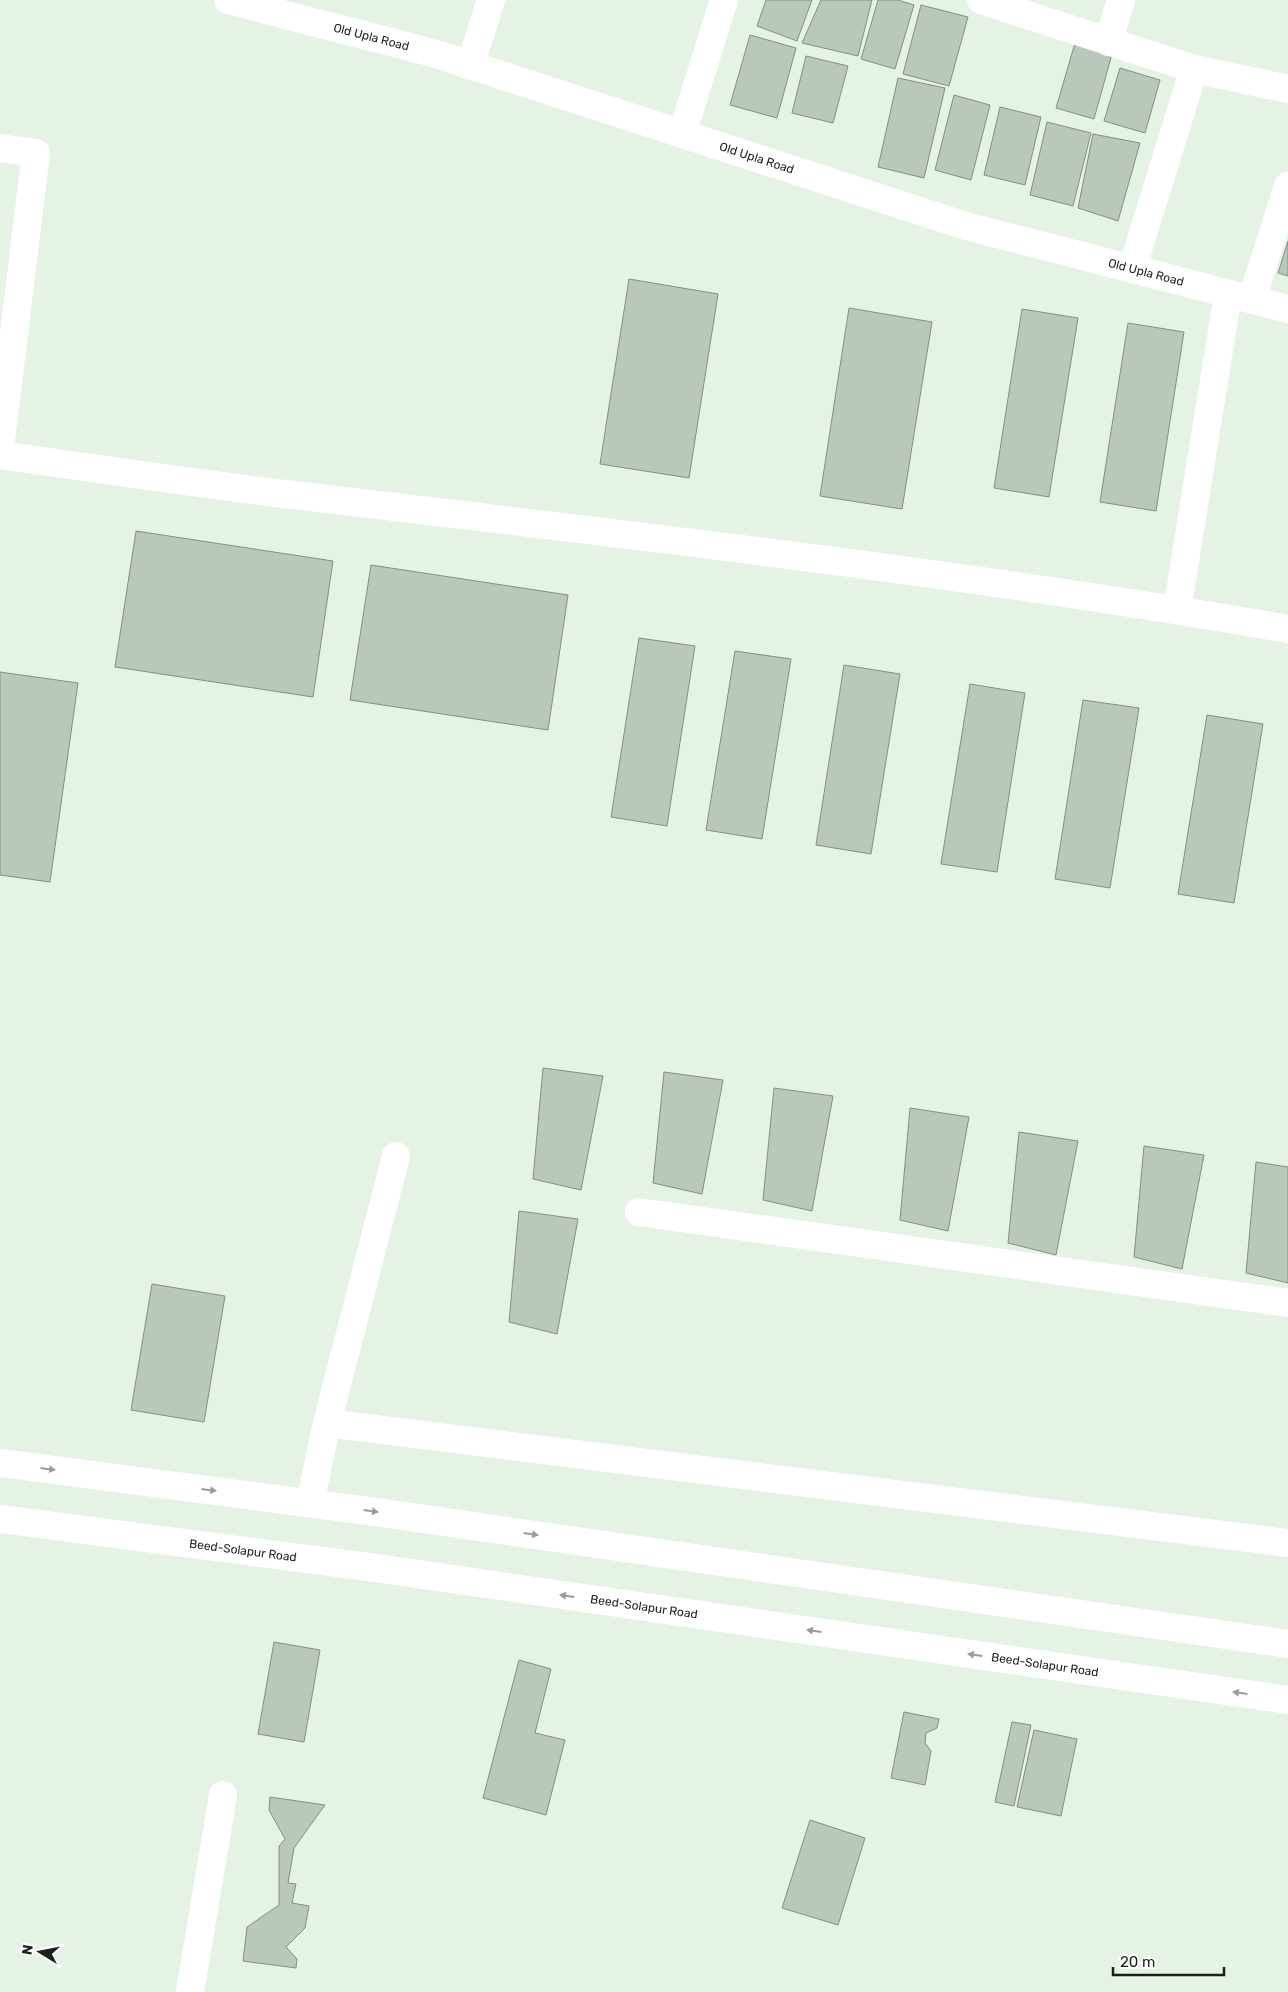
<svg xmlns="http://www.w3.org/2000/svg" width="1288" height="1992" viewBox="0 0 1288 1992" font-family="Rubik,sans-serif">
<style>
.building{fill:#bac8bb;stroke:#828f82}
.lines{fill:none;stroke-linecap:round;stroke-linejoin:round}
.street{stroke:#fff;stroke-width:28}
.secondary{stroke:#fff;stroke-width:28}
.oneway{fill:#989b98}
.labels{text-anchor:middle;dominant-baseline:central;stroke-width:4.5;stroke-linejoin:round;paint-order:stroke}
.street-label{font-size:12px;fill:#1b201b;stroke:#fff}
</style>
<rect width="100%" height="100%" fill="#e5f3e5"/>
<!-- building -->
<g class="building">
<path d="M766 0H812L797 41 757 26Z"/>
<path d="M821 0H872L858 56 802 43Z"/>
<path d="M878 0H898L914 5 895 69 861 59Z"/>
<path d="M921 5 968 17 949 86 903 74Z"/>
<path d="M750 35 796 48 777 118 730 105Z"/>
<path d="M1075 43 1112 54 1094 119 1056 108Z"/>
<path d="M806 56 848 66 833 123 792 113Z"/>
<path d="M1120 68 1160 80 1145 133 1104 121Z"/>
<path d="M898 78 945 88 924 178 878 167Z"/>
<path d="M954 95 990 105 971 180 935 170Z"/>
<path d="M1000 107 1041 117 1025 185 984 175Z"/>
<path d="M1047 122 1091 133 1073 206 1030 195Z"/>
<path d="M1093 134 1140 143 1118 221 1078 208Z"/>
<path d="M1288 241V276L1278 273Z"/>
<path d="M629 279 718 294 689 478 600 464Z"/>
<path d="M849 308 932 322 902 509 820 496Z"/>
<path d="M1022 309 1078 318 1049 497 994 488Z"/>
<path d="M1128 323 1184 332 1156 511 1100 502Z"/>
<path d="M136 531 333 561 313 697 115 667Z"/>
<path d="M371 565 568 595 548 730 350 700Z"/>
<path d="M639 638 695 646 667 826 611 817Z"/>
<path d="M735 651 791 659 762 839 706 830Z"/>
<path d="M844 665 900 674 871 854 816 845Z"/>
<path d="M0 672 78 683 50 882 0 875Z"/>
<path d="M970 684 1025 693 997 872 941 864Z"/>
<path d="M1083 700 1139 708 1110 888 1055 879Z"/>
<path d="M1207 715 1263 724 1234 903 1178 894Z"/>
<path d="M543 1068 603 1076 581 1190 533 1179Z"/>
<path d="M664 1072 723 1080 702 1194 653 1183Z"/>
<path d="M774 1088 833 1096 812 1211 763 1200Z"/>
<path d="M910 1108 969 1117 948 1231 900 1220Z"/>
<path d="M1019 1132 1078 1141 1056 1255 1008 1243Z"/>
<path d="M1144 1146 1204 1155 1182 1269 1134 1257Z"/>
<path d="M1256 1162 1288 1167V1283L1246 1273Z"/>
<path d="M519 1211 578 1219 557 1334 509 1322Z"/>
<path d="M152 1284 225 1296 204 1422 131 1410Z"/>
<path d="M274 1642 320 1650 304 1742 258 1734Z"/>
<path d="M519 1660 551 1669 535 1733 565 1740 546 1815 483 1798Z"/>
<path d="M904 1712 939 1719 937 1728 926 1733 925 1743 931 1751 925 1785 891 1778Z"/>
<path d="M1012 1722 1031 1725 1014 1806 995 1802Z"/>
<path d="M1034 1730 1077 1739 1061 1816 1017 1807Z"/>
<path d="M270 1797 325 1805 294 1848 288 1883 296 1884 292 1903 309 1906 305 1928 286 1947 297 1959 296 1968 243 1961 247 1927 279 1905V1846L285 1839 269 1810Z"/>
<path d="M810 1820 865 1838 838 1925 782 1908Z"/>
</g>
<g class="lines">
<!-- street -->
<g class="street">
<path id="s1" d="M228 0 433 53 966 226 1288 309"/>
<path d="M981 0 1194 69 1132 269"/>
<path d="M1108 42 1121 0"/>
<path d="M470 66 491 0"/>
<path d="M1194 69 1288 89"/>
<path d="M682 134 724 0"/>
<path d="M0 148 36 153 0 448"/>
<path d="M1252 299 1288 186"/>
<path d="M0 455C95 468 190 483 285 494 620 534 955 571 1288 629"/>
<path d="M1177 610 1228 294"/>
<path d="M639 1212 1288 1303"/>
<path d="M327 1423 1288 1543"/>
<path d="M310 1503 327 1423 396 1156"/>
<path d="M190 1992 223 1795"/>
</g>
<!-- secondary -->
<g class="secondary">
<path d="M0 1463 376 1512 1288 1644"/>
<path id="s2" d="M0 1519 369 1567 1288 1700"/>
</g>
</g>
<!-- one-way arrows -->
<defs><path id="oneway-solid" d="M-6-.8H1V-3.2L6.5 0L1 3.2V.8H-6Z" transform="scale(1.25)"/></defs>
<g class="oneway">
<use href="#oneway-solid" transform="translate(48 1469) rotate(7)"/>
<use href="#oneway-solid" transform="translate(209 1490) rotate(7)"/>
<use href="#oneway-solid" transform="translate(371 1511) rotate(8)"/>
<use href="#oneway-solid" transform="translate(531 1534) rotate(8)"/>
<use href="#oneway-solid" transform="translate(567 1596) rotate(-172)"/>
<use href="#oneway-solid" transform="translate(814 1631) rotate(-172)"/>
<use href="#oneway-solid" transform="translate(975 1655) rotate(-172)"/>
<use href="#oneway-solid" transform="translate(1240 1693) rotate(-172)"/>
</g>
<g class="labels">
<!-- street labels -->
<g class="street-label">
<text stroke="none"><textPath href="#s1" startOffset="148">Old Upla Road</textPath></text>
<text stroke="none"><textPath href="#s1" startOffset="552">Old Upla Road</textPath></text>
<text stroke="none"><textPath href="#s1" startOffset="958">Old Upla Road</textPath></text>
<text stroke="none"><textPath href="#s2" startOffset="245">Beed-Solapur Road</textPath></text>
<text stroke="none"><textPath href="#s2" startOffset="650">Beed-Solapur Road</textPath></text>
<text stroke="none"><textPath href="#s2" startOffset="1055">Beed-Solapur Road</textPath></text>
</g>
</g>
<!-- north arrow -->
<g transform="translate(40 1952) rotate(280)" stroke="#ffffff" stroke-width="4" paint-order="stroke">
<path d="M0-4L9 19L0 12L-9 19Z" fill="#1b201b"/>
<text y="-8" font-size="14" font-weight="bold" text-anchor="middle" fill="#1b201b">N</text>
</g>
<!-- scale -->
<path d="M1113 1967v8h111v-8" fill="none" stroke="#1b201b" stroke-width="2.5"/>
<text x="1120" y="1967" font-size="15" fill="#1b201b" stroke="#ffffff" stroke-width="4" paint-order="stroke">20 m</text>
</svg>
